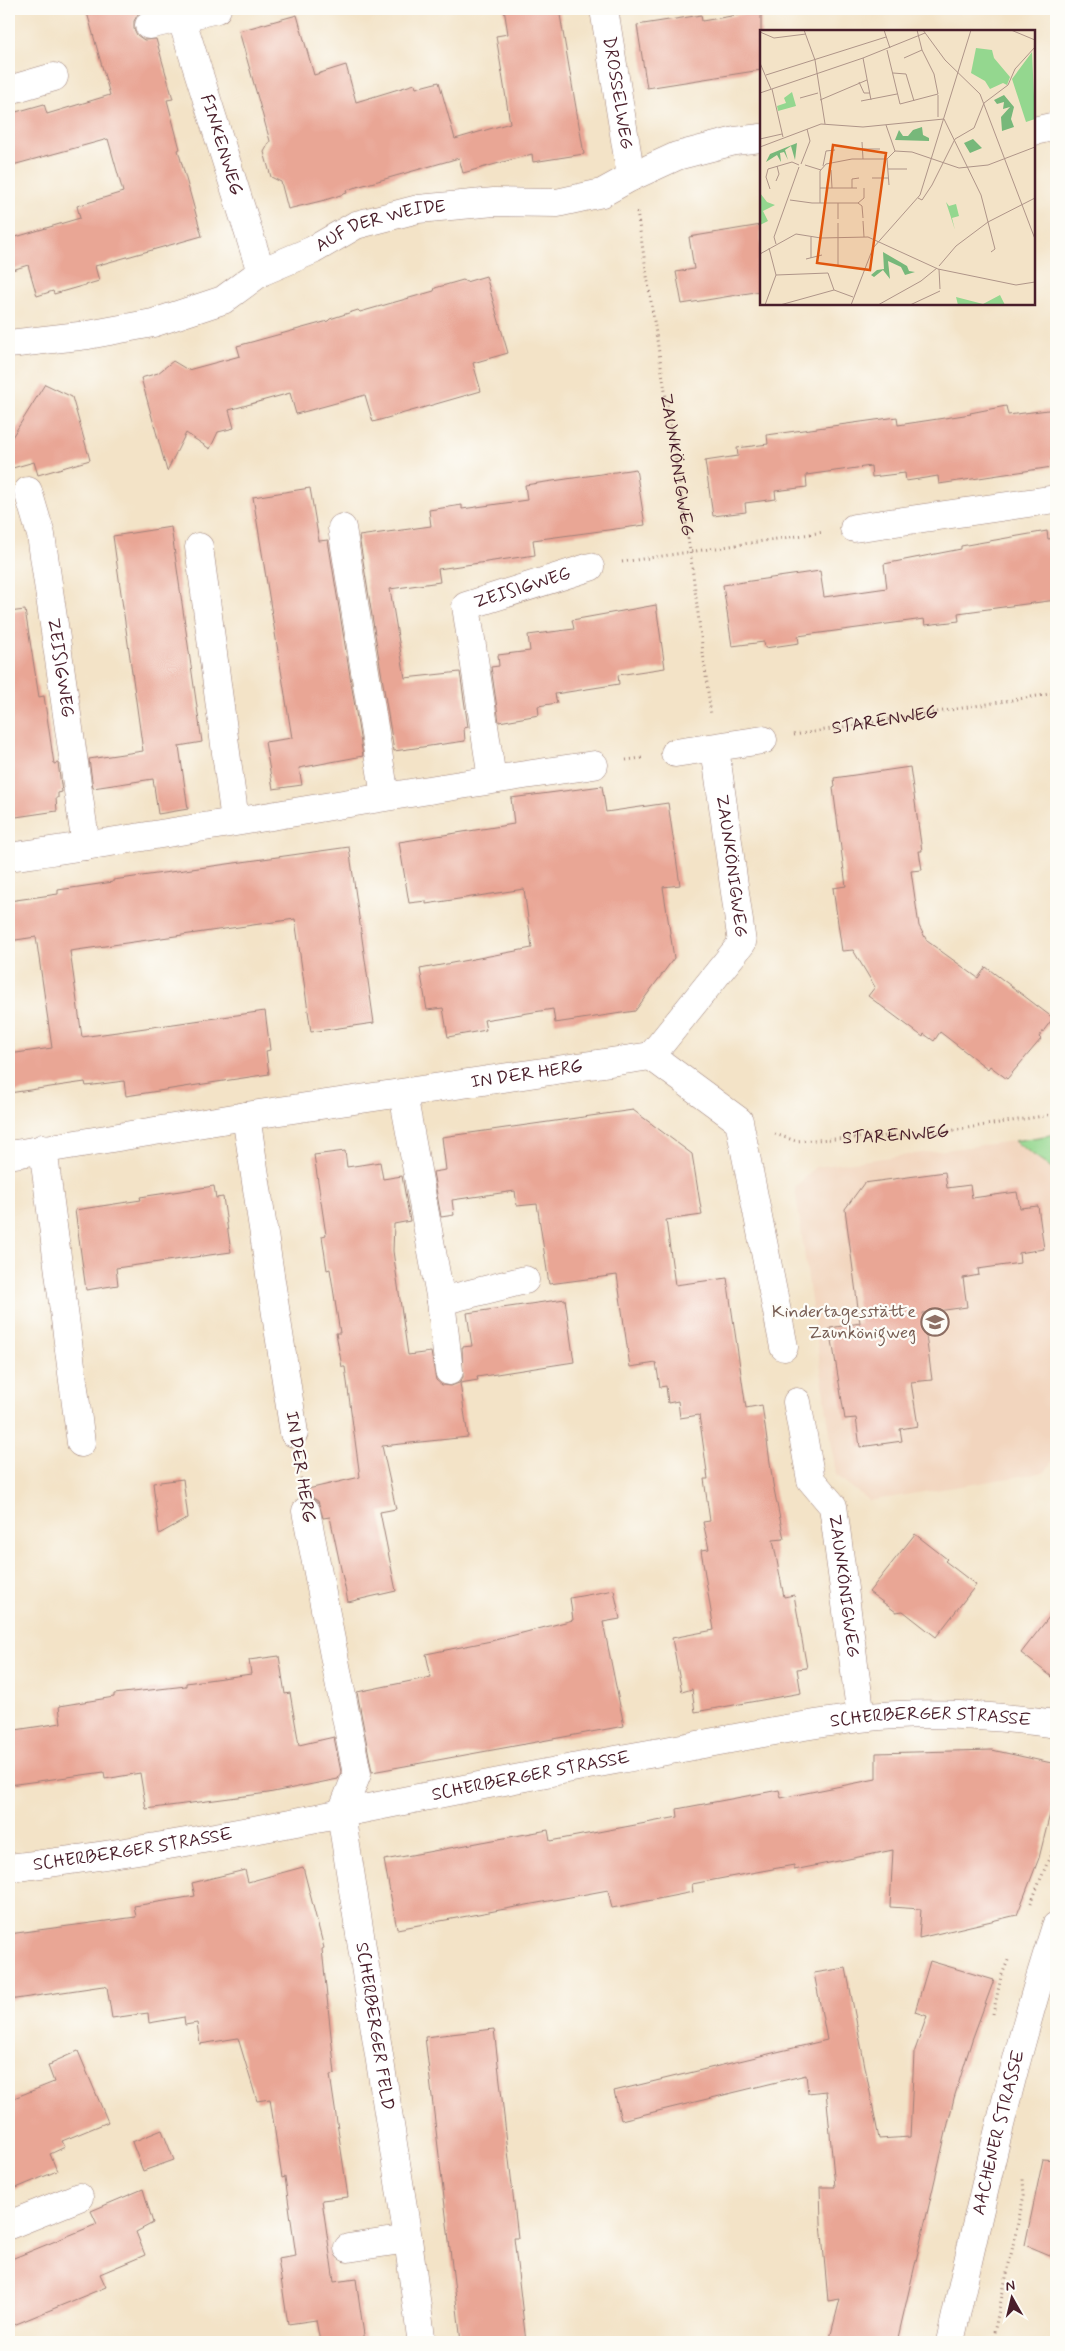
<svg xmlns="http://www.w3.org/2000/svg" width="1065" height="2351" viewBox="0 0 1065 2351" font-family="Mynerve,sans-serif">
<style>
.built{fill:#f2d5be}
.green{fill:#94d78f;stroke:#6f7b5d}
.building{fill:#e9a695}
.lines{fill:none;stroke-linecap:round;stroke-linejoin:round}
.minor-casing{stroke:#9e8179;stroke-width:29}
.major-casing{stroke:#9e8179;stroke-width:29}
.path{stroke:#9e8179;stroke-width:3;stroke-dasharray:1 4;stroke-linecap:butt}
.minor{stroke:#fff;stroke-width:28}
.major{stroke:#fff;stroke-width:28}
.labels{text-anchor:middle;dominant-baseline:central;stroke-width:4.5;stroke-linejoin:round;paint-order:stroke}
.street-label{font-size:18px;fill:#4a1f2b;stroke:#fdfcf7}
.education-label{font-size:18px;fill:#785e54;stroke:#fdfcf7;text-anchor:end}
.inset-road{fill:none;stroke:#af9589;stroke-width:1}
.view{fill:#e0560e;fill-opacity:0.15;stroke:#e0560e;stroke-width:2.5}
.inset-edge{fill:none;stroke:#4a1f2b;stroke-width:2.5}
</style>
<rect width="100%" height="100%" fill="#fdfcf7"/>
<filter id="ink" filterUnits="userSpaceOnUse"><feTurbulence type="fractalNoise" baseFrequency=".02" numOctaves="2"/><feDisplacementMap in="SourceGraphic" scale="10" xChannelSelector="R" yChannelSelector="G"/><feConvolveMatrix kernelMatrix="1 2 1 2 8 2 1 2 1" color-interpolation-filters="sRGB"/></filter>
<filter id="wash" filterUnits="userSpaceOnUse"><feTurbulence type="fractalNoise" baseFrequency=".0096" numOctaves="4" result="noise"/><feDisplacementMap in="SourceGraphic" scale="20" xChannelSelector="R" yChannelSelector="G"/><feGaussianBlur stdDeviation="1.12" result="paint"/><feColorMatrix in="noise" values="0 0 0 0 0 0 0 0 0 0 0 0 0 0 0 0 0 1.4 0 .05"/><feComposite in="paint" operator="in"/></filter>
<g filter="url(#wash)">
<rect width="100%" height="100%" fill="#f3e3c7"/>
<!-- built -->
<path class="built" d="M1014 1141 1056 1171V1456L1045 1472 869 1501 836 1475 795 1188 815 1167Z"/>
<!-- green -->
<path class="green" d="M1056 1134V1171L1014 1141Z"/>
<g id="blocks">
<!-- building -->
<g class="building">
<path d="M86 9H147L138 14 134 21V29L137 35 144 40 156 39 173 99 167 100 180 149 178 150 202 236 95 266 99 281 54 294 53 291 37 296 28 265 9 271V239L80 218 77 206 123 192 108 139 9 166V114L44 104 47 114 110 95Z"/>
<path d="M504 9H559L584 154 533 162 532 154 463 173 459 158 346 190 347 193 325 200 288 209 281 182 271 177 264 152 270 141 239 31 297 15 314 75 346 65 356 102 415 84 416 88 439 82 455 139 510 123 496 36 508 34Z"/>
<path d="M761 11V70L647 88 637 25 701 15 702 21Z"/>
<path d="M761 225V291L682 304 676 272 694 269 689 237Z"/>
<path d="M486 276 508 353 473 363 481 391 373 422 365 395 296 414 290 393 229 410 234 428 218 432 210 449 186 433 167 471 141 378 158 373 173 361 188 370 240 356 237 346 328 321 330 319 358 310 360 312 434 291 435 288 463 280 466 282Z"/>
<path d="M45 384 72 397 90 460 38 475 34 462 9 469V442Z"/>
<path d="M1006 406 1008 415 1056 409V458L1051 459 1052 467 939 484 938 476 906 481 905 473 872 477 871 466 806 475 807 487 775 491 776 499 745 503 746 512 713 516 705 461 738 456 737 448 768 444 767 435 897 417 898 425 971 414 970 413Z"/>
<path d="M636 469 645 525 533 540 535 555 438 569 440 582 390 589 405 678 460 672 468 727 464 728 465 741 394 751 359 536 431 526 429 510 462 505V509L527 500 525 485Z"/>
<path d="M310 488 319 541 328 540 363 756 299 768 302 785 273 789 265 742 292 738 253 497Z"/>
<path d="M171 527 202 742 179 746 188 809 158 814 153 779 93 788 89 759 143 751 113 536Z"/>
<path d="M1047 531 1048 539 1056 538V600L958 613 959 621 925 625 924 619 798 636 799 643 765 648 764 642 732 646 723 585 820 571 824 597 887 588 884 564 961 549V546Z"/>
<path d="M656 605 665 668 618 675 619 684 555 694 557 703 538 706 539 715 499 722 491 667 499 666 498 655 530 651 528 635 574 629 572 620Z"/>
<path d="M25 610 39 697 44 696 54 764 58 763 62 792 58 793V798H56L57 811 9 818V612Z"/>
<path d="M910 767 922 851H919L922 870 911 871 919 926 927 941 978 978 986 967 1053 1018 1039 1037 1041 1039 1007 1079 990 1066 988 1069 940 1032 934 1041 924 1034 923 1037 868 996 875 987 853 950 842 951 833 888 846 886 833 788 835 787 834 778Z"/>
<path d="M602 786 606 812 668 803 680 885 663 887 674 958 635 1011 555 1023 553 1009 484 1020 486 1030 448 1037 443 1008 427 1010 420 969 532 948 524 889 426 904V901L409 903 399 842 514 824 511 798Z"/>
<path d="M349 847 374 1023 311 1032 295 919 70 951 82 1037 265 1011 270 1050 266 1051 269 1074 126 1096 124 1081 86 1086 85 1082 9 1093V1054L52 1048 36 937 9 941V901L58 894V890L113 882V880Z"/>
<path d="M633 1110 692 1154 702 1215 666 1220 675 1285 727 1278 746 1408 762 1405 773 1484 784 1539 773 1540 784 1597 794 1595 807 1668 797 1669 801 1693 695 1712 692 1689 682 1692 672 1638 714 1630 701 1550 709 1549 703 1522 710 1521 704 1479H708L699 1415 680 1418 678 1401 668 1403 666 1386 660 1387 656 1363 630 1367 617 1275 549 1284 537 1204 517 1206 515 1191 452 1200 454 1215 441 1217 433 1172 446 1170 442 1137Z"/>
<path d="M345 1151 347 1167 380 1162 383 1179 402 1176 410 1221 394 1224 393 1251 408 1355 431 1352 436 1380 442 1385 451 1386 459 1383 463 1377 462 1347 472 1346 467 1313 565 1299 574 1362 477 1377 478 1380 460 1383 468 1437 382 1446 396 1509 380 1512 396 1591 348 1602 330 1517 323 1518 318 1501 310 1496 308 1489 360 1477 345 1367H342L336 1333H340L330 1269 327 1270 322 1236 326 1235 314 1155Z"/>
<path d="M945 1172 947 1188 970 1185 972 1198 1017 1192 1020 1208 1038 1206 1044 1249 1019 1253 1020 1263 978 1269 979 1275 963 1278 967 1307 923 1313 932 1380 911 1382 918 1426 900 1429 902 1441 860 1447 856 1418 845 1419 830 1328 860 1323 845 1209 864 1183Z"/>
<path d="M214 1186 216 1198 223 1197 231 1252 116 1268 118 1285 86 1290 75 1210 141 1200 140 1197Z"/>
<path d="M183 1479 188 1518 159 1534 153 1483Z"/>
<path d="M915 1534 947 1559 945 1561 976 1585 936 1637 903 1611 896 1612 869 1592Z"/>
<path d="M614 1590 620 1619 603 1622 624 1726 372 1772 357 1692 431 1677 426 1654 491 1641 573 1620 570 1598Z"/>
<path d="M1056 1608V1680L1021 1653Z"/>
<path d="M279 1656 285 1694 290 1693 299 1745 334 1737 341 1772 338 1779 268 1793 146 1809 140 1773 105 1779 104 1772 9 1785V1731L61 1723 59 1706 114 1697V1694L186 1686V1683L251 1674 249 1660Z"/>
<path d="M992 1750 1056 1764V1790L1039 1858 1017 1915 919 1938 921 1909 890 1907 893 1850 794 1870V1865L692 1884 693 1892 612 1908 608 1890 397 1929 384 1860 548 1830 550 1841 678 1817 677 1809 779 1790 781 1798 876 1779V1753Z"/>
<path d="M303 1867 324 1948 322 1949 335 2074 330 2075 348 2197 322 2200 334 2282 356 2279 365 2342H320L316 2320 288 2324 278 2259 296 2256 285 2177 282 2178 270 2099 257 2101 238 2038 200 2044 197 2023 185 2025 184 2017 149 2023 148 2013 112 2018 107 1987 103 1986 9 2000V1934L136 1917 134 1906 195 1896 192 1883 245 1870 248 1882Z"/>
<path d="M930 1961 994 1980 972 2040 954 2098 897 2342H829L840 2299 828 2301 821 2223 820 2187H835L826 2091 808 2093 806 2075 621 2120 614 2091 827 2040 814 1973 846 1968 879 2139 910 2137 914 2053 927 2016 915 2012Z"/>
<path d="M494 2029 518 2238H514L526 2342H461L425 2037Z"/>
<path d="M78 2051 108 2122 62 2141 65 2147 50 2154 57 2171 9 2191V2100L54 2082 48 2066 52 2065 51 2063Z"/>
<path d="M162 2130 174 2160 143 2171 132 2142Z"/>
<path d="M1043 2159 1056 2160V2258L1025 2245Z"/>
<path d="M143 2189 153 2223 136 2232 145 2255 100 2274 106 2287 9 2327V2260L97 2224 91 2211Z"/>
</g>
</g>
</g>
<g filter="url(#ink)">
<use href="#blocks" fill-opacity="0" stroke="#9e8179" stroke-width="1"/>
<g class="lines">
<!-- minor casing -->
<g class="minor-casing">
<g id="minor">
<path id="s4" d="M604 9 631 177"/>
<path id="s5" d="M181 17 261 272"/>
<path d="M149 25 217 9"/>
<path d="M9 90 54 77"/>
<path d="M1034 131 1056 126"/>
<path id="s6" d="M9 344 88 335 153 323 223 300 261 272 313 250 356 225 418 209 494 202 557 203 602 193 631 177 677 156 735 141 761 138"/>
<path id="s7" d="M28 491 41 535 86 846"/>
<path d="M342 528 385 796"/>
<path d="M854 528 1056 499"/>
<path d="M199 547 235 821"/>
<path id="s8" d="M715 748 742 943 651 1056 739 1121 784 1347"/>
<path d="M675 753 763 740"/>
<path id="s9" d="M492 779 466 606 590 567"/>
<path d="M9 857C204 830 398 792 594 765"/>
<path d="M403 1094 441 1301 449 1371"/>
<path d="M246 1116 294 1433"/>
<path d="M43 1148 81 1443"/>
<path id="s10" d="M9 1155 246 1116 651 1056"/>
<path d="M441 1301 525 1280"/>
<path id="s11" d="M797 1402 811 1480 833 1506 861 1717"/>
<path id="s12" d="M306 1511 357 1774 341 1814 408 2239 421 2337"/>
<path id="s13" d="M9 1868C224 1843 436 1791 649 1754 719 1742 789 1726 860 1718 925 1710 991 1715 1056 1724"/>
<path d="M9 2225 79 2197"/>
<path d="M348 2248 408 2239"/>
</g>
</g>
<!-- major casing -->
<g class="major-casing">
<g id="major">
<path id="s14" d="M950 2342C981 2202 1012 2062 1056 1926"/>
</g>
</g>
<!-- path -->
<g class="path">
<path id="s1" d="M637 212 690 551 711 715"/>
<path d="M622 562 824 532"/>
<path id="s2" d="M794 735 1056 693"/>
<path d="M626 760 642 758"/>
<path id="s3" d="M775 1134 796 1141 929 1134 1056 1114"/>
<path d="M298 1463 301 1479"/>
<path d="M1031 1903 1056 1841"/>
<path d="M993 2014 1001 1977 1009 1958"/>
<path d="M992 2342 1024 2195 1023 2179"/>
</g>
<!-- minor -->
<use href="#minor" class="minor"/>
<!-- major -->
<use href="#major" class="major"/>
</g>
</g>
<!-- icons -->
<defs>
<g id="school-ring" transform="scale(1.4375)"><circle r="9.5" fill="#fdfcf7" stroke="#8d6e63" stroke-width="1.5"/><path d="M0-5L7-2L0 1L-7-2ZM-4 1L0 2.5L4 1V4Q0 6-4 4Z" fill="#8d6e63"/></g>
</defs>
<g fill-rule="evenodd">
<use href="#school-ring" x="935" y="1322"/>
</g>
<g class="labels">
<!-- street labels -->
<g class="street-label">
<text stroke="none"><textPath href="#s4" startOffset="85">DROSSELWEG</textPath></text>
<text stroke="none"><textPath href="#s5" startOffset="134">FINKENWEG</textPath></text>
<text stroke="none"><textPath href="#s6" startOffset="396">AUF DER WEIDE</textPath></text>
<text stroke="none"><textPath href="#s1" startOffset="256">ZAUNKÖNIGWEG</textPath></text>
<text stroke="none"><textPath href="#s9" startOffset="234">ZEISIGWEG</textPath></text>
<text stroke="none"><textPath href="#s7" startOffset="180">ZEISIGWEG</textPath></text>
<text stroke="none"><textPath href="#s2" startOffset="92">STARENWEG</textPath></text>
<text stroke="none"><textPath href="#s8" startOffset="119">ZAUNKÖNIGWEG</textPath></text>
<text stroke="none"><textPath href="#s10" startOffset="524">IN DER HERG</textPath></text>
<text stroke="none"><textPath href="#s3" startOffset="122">STARENWEG</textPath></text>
<text transform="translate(300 1467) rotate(81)">IN DER HERG</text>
<text stroke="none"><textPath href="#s11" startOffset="194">ZAUNKÖNIGWEG</textPath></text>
<text stroke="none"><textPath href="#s13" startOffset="935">SCHERBERGER STRASSE</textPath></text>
<text stroke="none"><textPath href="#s13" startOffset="530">SCHERBERGER STRASSE</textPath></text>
<text stroke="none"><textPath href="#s13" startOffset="125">SCHERBERGER STRASSE</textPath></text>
<text stroke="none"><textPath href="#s12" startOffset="526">SCHERBERGER FELD</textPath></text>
<text stroke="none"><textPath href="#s14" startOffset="215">AACHENER STRASSE</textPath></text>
</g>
<!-- education labels -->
<g class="education-label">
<text x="916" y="1312">Kindertagesstätte<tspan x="916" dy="21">Zaunkönigweg</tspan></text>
</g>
</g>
<!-- overview -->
<g transform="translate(760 30)">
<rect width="275" height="275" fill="#f3e3c7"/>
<path d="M216 18 232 20 234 28 250 47 247 55 243 53 230 59 225 51 211 43ZM272 22 275 89 266 92 252 49ZM32 62 36 76 18 81 17 76 26 73 24 68ZM0 163 7 172 15 175 3 181 8 191 0 195ZM186 172 189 176 196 174 199 186 192 188 195 200ZM240 265 245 275H198L196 267 223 274Z" fill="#94d78f"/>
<path d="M244 65 254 77 251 89 254 97 242 101 241 87 250 77 243 79 244 72 237 74 234 70ZM162 97 163 105 169 108V111L135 110 139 100 143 106H148L153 100ZM213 109 222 118 210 123 204 113ZM37 113 35 130 31 116 25 120 28 130 24 122 20 123 21 132 17 125 6 132 10 124ZM123 222 147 236 149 241 155 242 145 245 141 237 128 231 130 249 123 240 114 247 111 245 117 240 124 239Z" fill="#77b87a"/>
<path class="inset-road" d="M44 0 55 30 65 94M124 0 130 18M163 0 185 30 220 64 275 209M251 0 275 10M0 2 14 8 46 4M127 20 140 74 178 64 174 44 162 20 157 0M103 28 111 70M144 28 162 20M0 33 11 59M133 43 146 44 154 71M6 45 126 7M99 52 104 63H110M12 59 23 107M0 63 103 28 165 3M40 68 58 63M60 70 107 50M101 71 137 64M178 87V65M184 89 221 165 235 219 231 222M126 95 135 121 152 122 199 138 228 135 275 117M0 109 22 104M102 112 103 129M0 117 61 94 103 97 184 89M103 119H120M127 129 129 155M41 134 50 111 47 99M45 135 61 140M63 136 66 121 75 120M128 139H147M71 140 72 158M112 148H128M16 151 19 144 17 136M60 158H97M92 158V149L99 148M10 159 6 147 8 139 32 132 39 135M158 168 162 170 172 155 195 109 214 98 224 73 248 55 255 39 275 17M30 170 52 173H98M60 173V141L66 134 92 129H127L135 121M78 173V189M103 188 102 176 98 173 104 168V158M103 191 104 207M51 207V228M16 214 14 207 39 137M0 224 36 204 61 208 108 207 178 239 256 255 275 252M46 229 62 225M78 235V193M179 236 196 216 228 192 275 168M179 239 180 259M16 245 68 243 74 260M5 275 16 245 9 218M20 275 74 260 93 267M91 275 113 218 160 165 211 0M118 275 161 251 177 238M150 275 180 261"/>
<path class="view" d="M73 115 126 123 110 240 57 233Z"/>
<rect width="275" height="275" class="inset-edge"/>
</g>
<!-- margin -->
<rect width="1065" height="2351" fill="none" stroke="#fdfcf7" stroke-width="30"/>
<!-- north arrow -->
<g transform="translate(1012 2298) rotate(352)" stroke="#fdfcf7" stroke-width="4" paint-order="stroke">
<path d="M0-4L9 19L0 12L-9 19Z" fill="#4a1f2b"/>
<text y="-8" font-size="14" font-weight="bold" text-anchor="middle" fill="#4a1f2b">N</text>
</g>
</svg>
